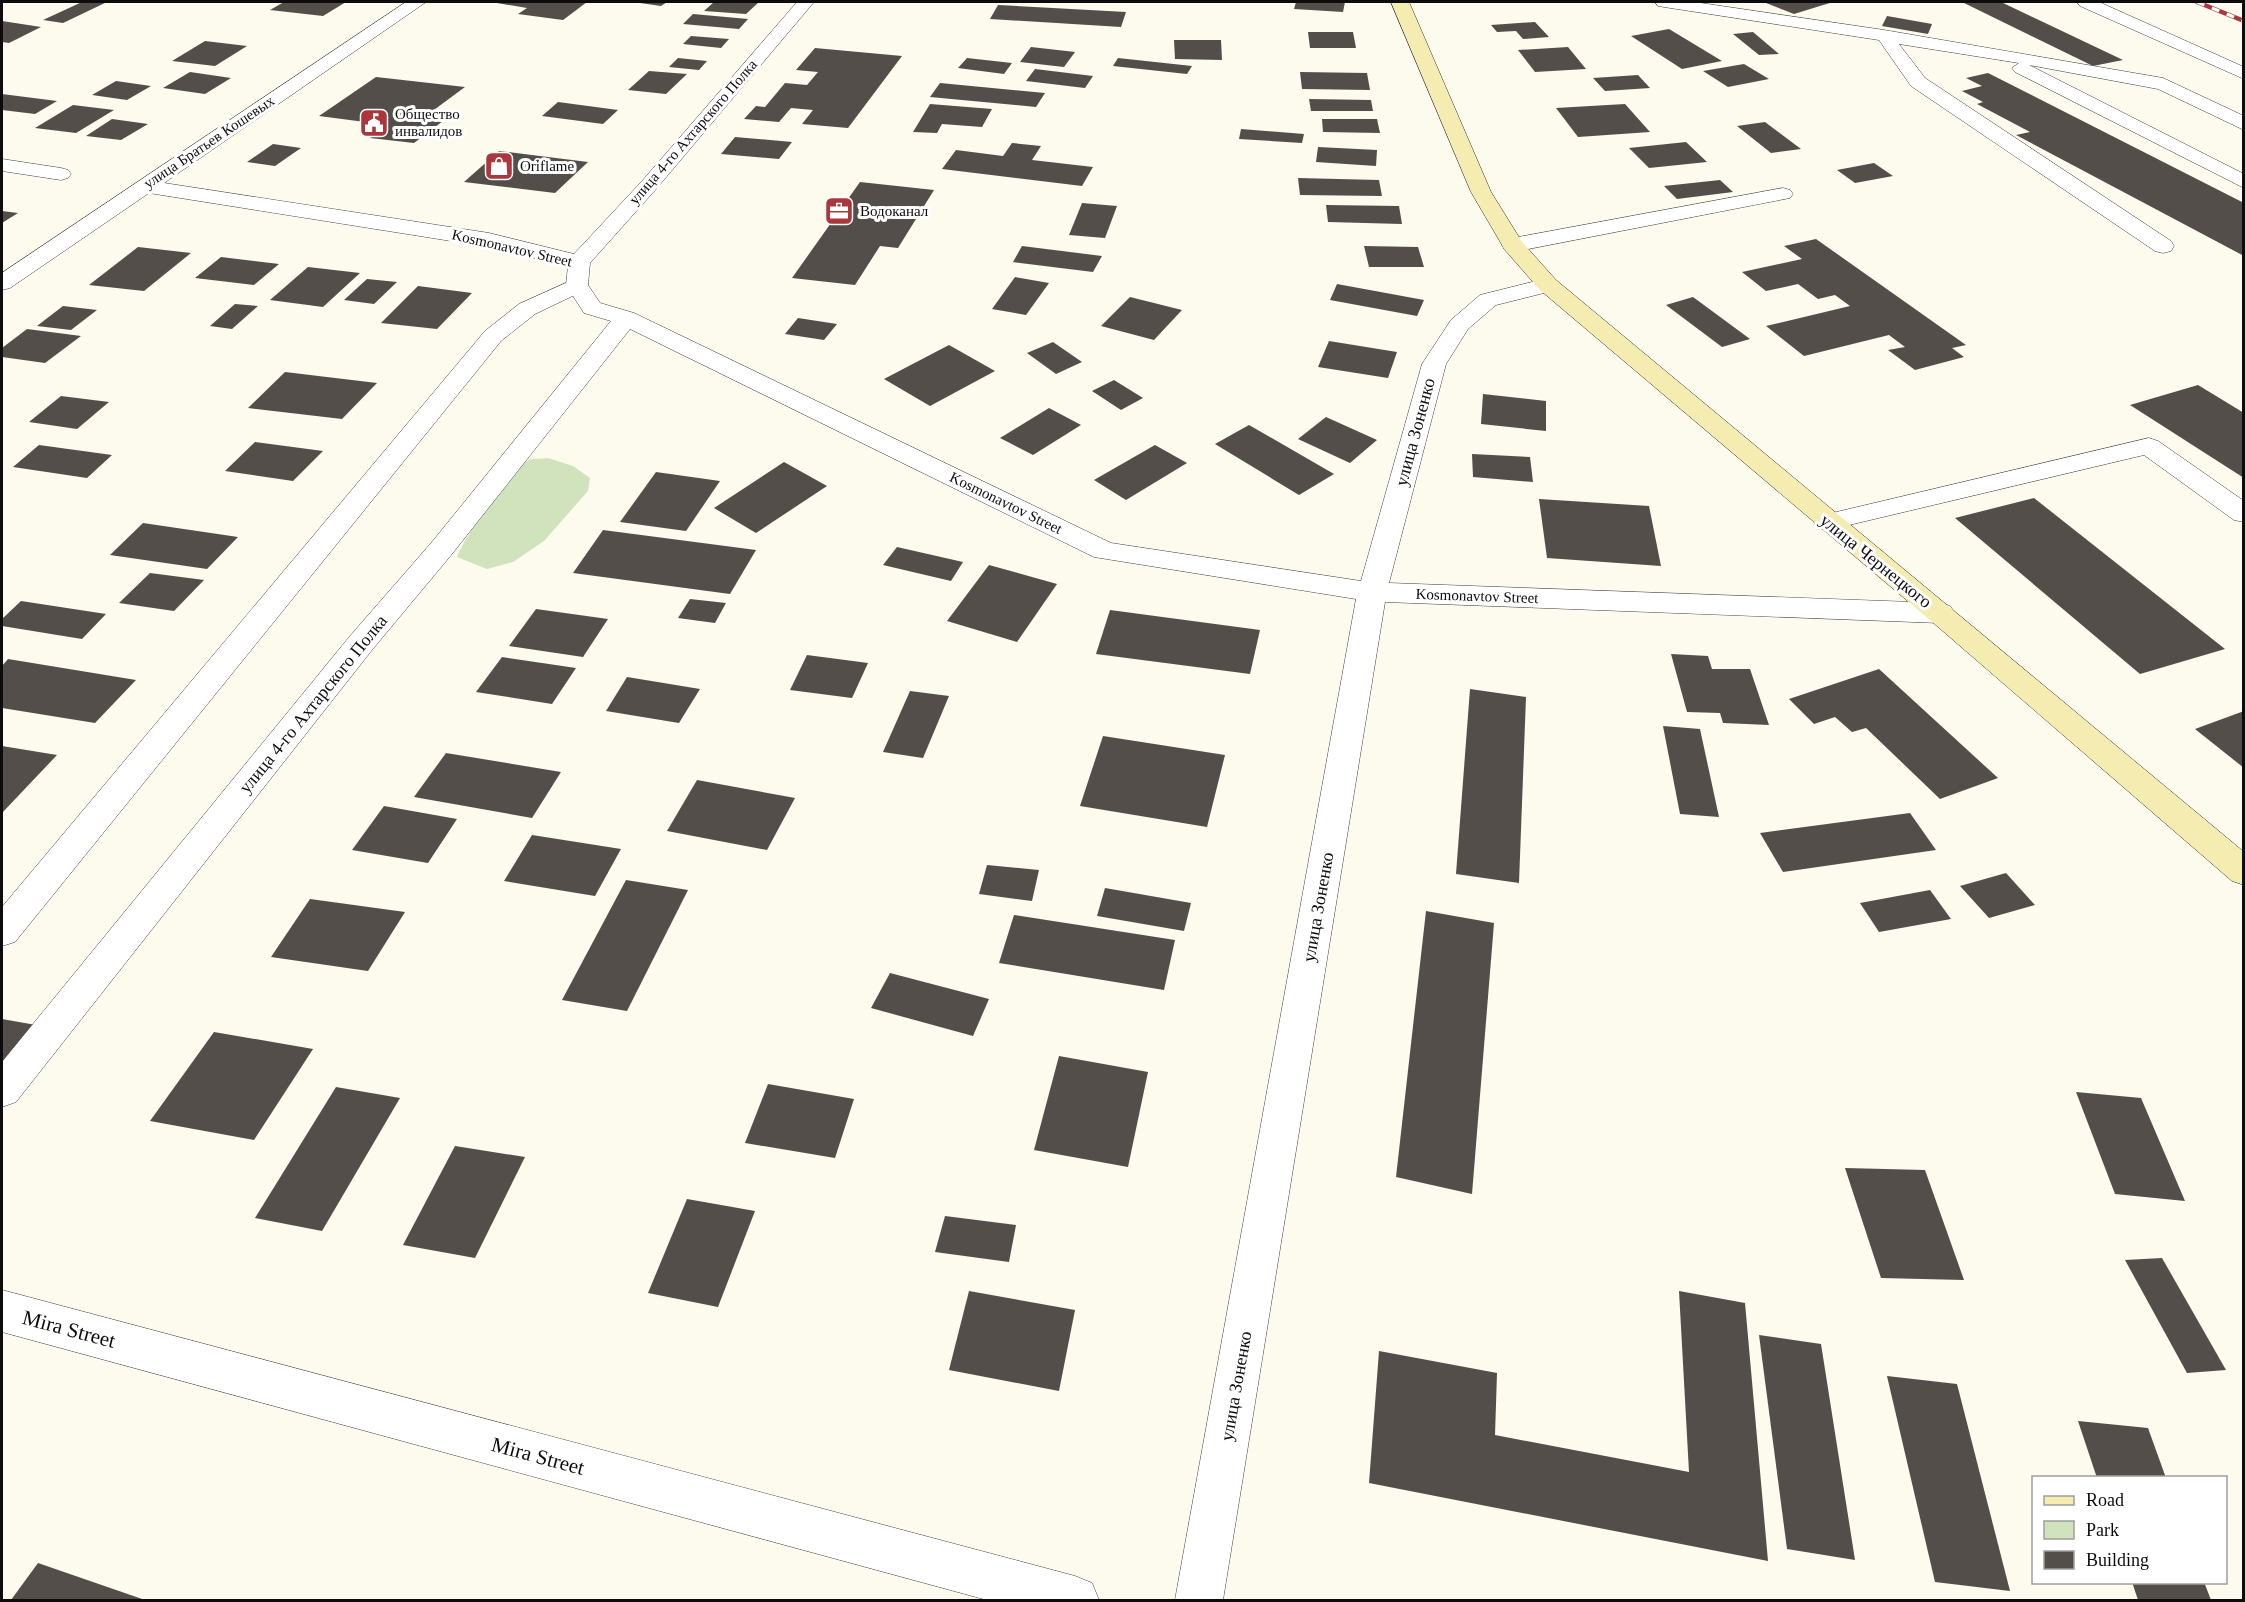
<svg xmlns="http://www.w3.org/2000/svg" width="2245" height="1602" viewBox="0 0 2245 1602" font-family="Georgia,serif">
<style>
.green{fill:#d1e3bc}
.building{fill:#534e4a}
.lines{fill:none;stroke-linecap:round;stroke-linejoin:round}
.lane-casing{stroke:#3f3f3f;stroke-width:1}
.street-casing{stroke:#3f3f3f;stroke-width:1}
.secondary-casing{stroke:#2e2e2e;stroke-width:1}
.lane{fill:#fff;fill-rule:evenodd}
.street{fill:#fff;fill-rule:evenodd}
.secondary{fill:#f4ecb1;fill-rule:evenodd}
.rail-casing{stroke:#aa373e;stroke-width:4.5}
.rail{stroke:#fff;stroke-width:3;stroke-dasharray:8;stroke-linecap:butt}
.labels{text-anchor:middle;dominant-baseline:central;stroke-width:6;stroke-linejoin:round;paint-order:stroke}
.far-poi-label{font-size:15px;fill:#0c0c0c;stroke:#fff;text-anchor:start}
.far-street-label{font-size:15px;fill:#0c0c0c;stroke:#fff}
.street-label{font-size:18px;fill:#0c0c0c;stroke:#fff}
.near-street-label{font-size:21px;fill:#0c0c0c;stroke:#fff}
</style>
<rect width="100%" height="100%" fill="#fdfaee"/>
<!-- green -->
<path class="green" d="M548 458 573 466 590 478 588 491 544 541 513 562 487 569 457 557C464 538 512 467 529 460 534 458 542 459 548 458Z"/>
<!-- building -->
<g class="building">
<path d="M82 2H107L63 23 43 20Z"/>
<path d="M284 2H346L323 16 270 10Z"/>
<path d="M491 2H587L563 20 518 14 527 8Z"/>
<path d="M633 2H667L661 6Z"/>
<path d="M714 2H759L746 14 704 11Z"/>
<path d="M1296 2H1345L1343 12 1294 9Z"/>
<path d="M1770 2H1833L1794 14 1766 3Z"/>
<path d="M1962 2H2001L2123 60 2093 66Z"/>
<path d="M998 5 1126 12 1121 27 990 19Z"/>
<path d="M693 14 748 19 739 29 683 24Z"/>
<path d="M1887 16 1932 24 1928 34 1882 26Z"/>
<path d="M2 21 41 27 9 43 2 42Z"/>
<path d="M1535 22 1549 37 1523 39 1516 31 1497 32 1491 25Z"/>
<path d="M1669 29 1722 61 1682 69 1631 36Z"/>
<path d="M1308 32H1353L1356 48H1310Z"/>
<path d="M1753 32 1779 54 1759 55 1733 34Z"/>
<path d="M691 36 729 39 721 48 683 44Z"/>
<path d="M1174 40H1221L1222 60 1175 59Z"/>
<path d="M205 41 247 46 215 66 172 61Z"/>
<path d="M1031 47 1075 52 1064 67 1020 62Z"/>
<path d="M1568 47 1586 69 1535 72 1518 50Z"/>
<path d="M815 48 902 56 848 128 802 124 813 110 791 108 779 122 744 119 756 106 765 107 785 83 807 85 818 72 796 70Z"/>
<path d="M678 58 707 61 699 70 669 67Z"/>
<path d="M967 58 1012 63 1004 74 958 68Z"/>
<path d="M1118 58 1192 66 1187 74 1113 66Z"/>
<path d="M1744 64 1769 79 1728 87 1703 71Z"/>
<path d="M1035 69 1093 76 1085 88 1026 81Z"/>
<path d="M649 71 687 74 666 94 628 90Z"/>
<path d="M190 72 231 78 205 94 163 88Z"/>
<path d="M1300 72 1367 73 1370 90 1302 89Z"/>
<path d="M1988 73 2244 203V256L2016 135 2030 132 1977 104 1983 102 1962 91 1982 86 1966 78Z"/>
<path d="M1638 75 1650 88 1605 91 1593 78Z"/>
<path d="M376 77 465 87 423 118 443 121 414 143 370 138 388 125 319 116Z"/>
<path d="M116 81 151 86 127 100 92 95Z"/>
<path d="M940 83 1045 93 1036 107 930 97Z"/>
<path d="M2 94 57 101 35 114 2 110Z"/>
<path d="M1309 99 1371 100 1373 111H1311Z"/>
<path d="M558 102 618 110 603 124 542 116Z"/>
<path d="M930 104 992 109 982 127 942 124 937 133 913 132Z"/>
<path d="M1625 104 1650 132 1578 137 1556 108Z"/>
<path d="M73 105 114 110 76 133 35 128Z"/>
<path d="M112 119 148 124 121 140 86 136Z"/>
<path d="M1322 119H1377L1380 133 1323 132Z"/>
<path d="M1765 122 1801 149 1771 153 1737 126Z"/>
<path d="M1241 129 1304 134 1302 143 1239 139Z"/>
<path d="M735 137 792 142 779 159 721 154Z"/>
<path d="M1686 142 1707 162 1649 168 1629 148Z"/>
<path d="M1012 143 1041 146 1032 160 1093 167 1082 186 942 169 956 150 1003 156Z"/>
<path d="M273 144 301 148 275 166 247 162Z"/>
<path d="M1318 147 1377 150 1376 166 1316 162Z"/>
<path d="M499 151 588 162 555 193 464 182Z"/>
<path d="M1874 163 1893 176 1855 183 1837 170Z"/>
<path d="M1298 178 1379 180 1382 196 1300 195Z"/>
<path d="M1720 180 1733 192 1677 199 1664 186Z"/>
<path d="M860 182 934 190 898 248 880 246 855 285 792 278Z"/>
<path d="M1082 203 1117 206 1105 238 1069 235Z"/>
<path d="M1326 205 1399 206 1402 224 1328 222Z"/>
<path d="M2 211 18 213 2 223Z"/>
<path d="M1816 239 1966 345 1952 348 1964 357 1915 370 1888 350 1905 347 1889 335 1804 356 1766 326 1850 306 1835 295 1818 299 1798 284 1766 291 1742 272 1802 259 1784 246Z"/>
<path d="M1022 246 1102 256 1093 272 1013 262Z"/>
<path d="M1364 246 1418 247 1424 267H1369Z"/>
<path d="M138 247 191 253 144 291 89 285Z"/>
<path d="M221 257 279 264 254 285 195 278Z"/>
<path d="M308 267 360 273 323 307 270 300Z"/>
<path d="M1015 277 1049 283 1026 315 992 309Z"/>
<path d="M367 279 397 282 374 304 344 300Z"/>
<path d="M1337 284 1424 300 1417 316 1330 300Z"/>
<path d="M418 286 472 293 437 329 381 323Z"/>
<path d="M1130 297 1182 310 1154 340 1101 326Z"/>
<path d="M1693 297 1750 339 1722 347 1666 305Z"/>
<path d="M235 304 258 306 232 329 210 326Z"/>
<path d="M63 306 97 310 71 330 37 326Z"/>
<path d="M798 318 837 324 824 340 785 334Z"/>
<path d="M27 329 81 336 45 363 2 357V348Z"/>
<path d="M1329 341 1397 352 1388 378 1318 367Z"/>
<path d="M1053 342 1082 362 1056 374 1027 353Z"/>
<path d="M949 345 995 371 930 406 884 379Z"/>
<path d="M285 372 377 383 342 419 248 408Z"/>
<path d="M1114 380 1143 398 1121 410 1092 391Z"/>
<path d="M2198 385 2244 413V478L2130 405Z"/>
<path d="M1483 394 1546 401V431L1481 424Z"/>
<path d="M61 396 109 402 77 429 29 422Z"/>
<path d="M1049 408 1081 425 1033 455 1000 438Z"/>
<path d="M1326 417 1377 440 1350 463 1298 439Z"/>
<path d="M1249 425 1334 474 1299 495 1215 444Z"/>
<path d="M255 442 323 451 293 481 225 471Z"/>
<path d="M39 445 112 455 87 478 13 467Z"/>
<path d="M1155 445 1187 463 1126 500 1094 480Z"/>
<path d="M1472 454 1530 457 1533 482 1473 477Z"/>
<path d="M784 462 827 486 756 533 714 508Z"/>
<path d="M656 472 720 481 686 531 620 522Z"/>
<path d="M2034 498 2225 649 2140 674 1955 518Z"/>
<path d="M1539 499 1649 506 1661 566 1547 558Z"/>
<path d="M143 523 238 537 207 569 110 555Z"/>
<path d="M603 530 756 550 730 594 573 573Z"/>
<path d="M897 547 963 562 951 581 883 565Z"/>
<path d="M989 565 1057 584 1017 642 947 621Z"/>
<path d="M150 573 204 580 174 611 119 603Z"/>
<path d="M690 599 726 603 715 623 678 618Z"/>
<path d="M21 601 106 614 82 639 2 626V619Z"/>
<path d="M536 609 608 619 583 657 509 646Z"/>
<path d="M1110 610 1260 630 1250 674 1096 654Z"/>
<path d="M1671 654 1708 656 1712 669H1750L1769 725 1723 723 1720 713 1687 712Z"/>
<path d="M807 655 868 663 852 698 790 690Z"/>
<path d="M502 657 576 668 552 704 476 692Z"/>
<path d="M8 659 136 680 95 723 2 708V666Z"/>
<path d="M1879 669 1998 778 1940 799 1866 728 1852 732 1835 717 1814 724 1789 699Z"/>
<path d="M627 677 700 689 679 723 606 711Z"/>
<path d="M1470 689 1526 697 1519 883 1456 874Z"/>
<path d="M910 691 949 696 923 758 883 752Z"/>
<path d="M2244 711V768L2195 729Z"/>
<path d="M1663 726 1700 729 1719 817 1680 814Z"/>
<path d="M1103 736 1225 755 1207 827 1080 806Z"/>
<path d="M2 746 57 755 2 813Z"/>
<path d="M446 753 561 772 532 818 414 797Z"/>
<path d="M697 780 795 798 767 850 667 831Z"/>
<path d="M384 806 457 819 428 863 352 850Z"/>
<path d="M1910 813 1936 850 1783 872 1760 833Z"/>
<path d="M532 835 621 849 595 896 504 881Z"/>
<path d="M987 865 1039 870 1032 901 979 894Z"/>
<path d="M2006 873 2035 905 1989 918 1960 886Z"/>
<path d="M626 880 688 890 627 1011 562 1000Z"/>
<path d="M1105 888 1191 903 1184 931 1097 916Z"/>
<path d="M1930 890 1951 919 1879 932 1860 903Z"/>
<path d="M310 899 405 912 368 971 271 957Z"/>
<path d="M1426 911 1494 923 1472 1194 1396 1177Z"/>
<path d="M1014 915 1175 940 1164 990 999 963Z"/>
<path d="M890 973 989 999 973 1036 871 1008Z"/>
<path d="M2 1019 36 1025 2 1069Z"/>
<path d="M214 1032 313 1049 254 1140 150 1121Z"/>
<path d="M1059 1056 1148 1072 1128 1167 1034 1150Z"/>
<path d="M768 1084 854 1099 835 1158 745 1143Z"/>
<path d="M336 1087 400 1098 322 1231 255 1218Z"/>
<path d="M2076 1092 2141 1098 2185 1201 2115 1194Z"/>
<path d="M455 1146 525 1157 475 1258 403 1245Z"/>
<path d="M1845 1168 1925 1170 1964 1280 1881 1278Z"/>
<path d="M687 1199 755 1211 718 1307 648 1293Z"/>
<path d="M945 1216 1016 1225 1009 1262 935 1252Z"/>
<path d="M2162 1258 2226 1370 2187 1373 2125 1260Z"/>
<path d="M969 1291 1075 1310 1059 1391 949 1370Z"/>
<path d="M1679 1291 1745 1303 1768 1561 1369 1483 1379 1351 1497 1373 1495 1435 1689 1472Z"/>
<path d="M1759 1335 1821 1344 1855 1560 1787 1549Z"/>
<path d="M1887 1376 1957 1384 2010 1591 1935 1582Z"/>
<path d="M2078 1421 2148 1428 2166 1478H2097Z"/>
<path d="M38 1563 145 1600H11Z"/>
<path d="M2132 1582H2204L2211 1600H2138Z"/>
</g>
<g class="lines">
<!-- lane casing -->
<g class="lane-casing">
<g id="lane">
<path d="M1655 2H1694L1884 30 2163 78 2244 116V130L2158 89 2029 65 2244 174V188L2015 72 2012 68 2019 63 1899 44 1925 78 2171 241 2174 246 2171 251 2163 253 2155 251 1911 86 1879 40 1664 7 1658 6Z"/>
<path d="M2077 2H2099L2244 67V79L2080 6Z"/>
<path d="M1783 188 1790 190 1793 194 1790 198 1513 252 1505 250 1502 245 1505 240 1513 238Z"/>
<path d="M577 278 585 280 588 285 585 290 535 314 501 341 15 942 2 946V907L485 331 519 304Z"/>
<path d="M2149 438 2158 441 2244 501V522L2234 520 2144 455 1828 530 1818 528 1814 522 1818 516 1828 514Z"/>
</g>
</g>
<!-- street casing -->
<g class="street-casing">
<g id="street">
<path d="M406 2H426L164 183 489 233 574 254 643 180 797 2H814L657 188 590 263 588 285 600 303 634 313 1111 543 1361 581 1422 364 1451 320 1480 295 1548 278 1556 280 1559 285 1556 290 1496 305 1468 329 1446 364 1389 583 1940 603 1950 606 1955 613 1950 620 1940 623 1385 602 1223 1600H1175L1356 599 1094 557 630 329 452 554 372 650 16 1102 2 1107V1062L350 636 432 542 611 321 584 313 566 285 568 266 489 247 149 193 10 288 2 290V273Z"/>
<path d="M2 159 61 168 68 170 71 174 68 178 61 180 2 171Z"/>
<path d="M2 1290 1075 1576 1092 1583 1099 1600H987L2 1332Z"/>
</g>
</g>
<!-- secondary casing -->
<g class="secondary-casing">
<path id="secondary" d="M1391 2H1409L1491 192 1522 242 1556 280 2244 852V885L2232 881 1930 620 1540 290 1505 250 1471 192Z"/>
</g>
<!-- lane -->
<use href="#lane" class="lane"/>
<!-- street -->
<use href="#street" class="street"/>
<!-- secondary -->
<use href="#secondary" class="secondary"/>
<!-- rail casing -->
<g class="rail-casing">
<path id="rail" d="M2197 2 2244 21"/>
</g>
<!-- rail -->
<use href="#rail" class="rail"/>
</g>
<!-- icons -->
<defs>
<g id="civic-square" transform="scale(1.5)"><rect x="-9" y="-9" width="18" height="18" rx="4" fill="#aa373e" stroke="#fff"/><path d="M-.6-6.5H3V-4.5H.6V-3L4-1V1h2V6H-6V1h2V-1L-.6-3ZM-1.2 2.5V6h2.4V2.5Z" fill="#fff"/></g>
<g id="shop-square" transform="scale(1.5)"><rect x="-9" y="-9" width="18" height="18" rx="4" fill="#aa373e" stroke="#fff"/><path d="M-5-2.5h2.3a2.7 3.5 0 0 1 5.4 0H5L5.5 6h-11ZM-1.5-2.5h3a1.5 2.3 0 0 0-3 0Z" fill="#fff"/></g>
<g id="office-square" transform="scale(1.5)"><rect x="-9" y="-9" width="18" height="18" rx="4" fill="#aa373e" stroke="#fff"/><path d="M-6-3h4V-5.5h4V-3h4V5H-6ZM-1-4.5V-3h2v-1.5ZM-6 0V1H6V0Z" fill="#fff"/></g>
</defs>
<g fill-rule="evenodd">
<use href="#civic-square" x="374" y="123"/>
<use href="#shop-square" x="499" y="166"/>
<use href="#office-square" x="839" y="211"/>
</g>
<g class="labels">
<!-- far-poi labels -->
<g class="far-poi-label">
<text x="395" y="114">Общество<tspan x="395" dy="17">инвалидов</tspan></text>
<text x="520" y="166">Oriflame</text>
<text x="860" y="211">Водоканал</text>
</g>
<!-- far-street labels -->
<g class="far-street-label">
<text transform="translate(693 132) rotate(-49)">улица 4-го Ахтарского Полка</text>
<text transform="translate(209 142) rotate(-34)">улица Братьев Кошевых</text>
<text transform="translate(512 248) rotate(13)">Kosmonavtov Street</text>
<text transform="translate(1006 503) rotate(26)">Kosmonavtov Street</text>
<text transform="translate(1477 596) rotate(2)">Kosmonavtov Street</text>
</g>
<!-- street labels -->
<g class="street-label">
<text transform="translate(1415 432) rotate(-75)">улица Зоненко</text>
<text transform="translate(1876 561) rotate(39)">улица Чернецкого</text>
<text transform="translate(313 704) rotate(-51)">улица 4-го Ахтарского Полка</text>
<text transform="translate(1318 907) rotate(-80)">улица Зоненко</text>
<text transform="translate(1236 1386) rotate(-80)">улица Зоненко</text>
</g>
<!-- near-street labels -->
<g class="near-street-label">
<text transform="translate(69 1329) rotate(15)">Mira Street</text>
<text transform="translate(538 1456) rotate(15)">Mira Street</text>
</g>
</g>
<!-- border -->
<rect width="2245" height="1602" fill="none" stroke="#0c0c0c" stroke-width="6"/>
<!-- legend -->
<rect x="2032" y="1476" width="195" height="108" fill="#ffffff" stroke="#9e9e9e" stroke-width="1.5"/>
<rect x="2044" y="1496" width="30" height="9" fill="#f4ecb1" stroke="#9e9e9e" stroke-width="1.5"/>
<text x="2086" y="1506" font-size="18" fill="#0c0c0c">Road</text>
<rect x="2044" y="1521" width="30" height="18" fill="#d1e3bc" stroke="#9e9e9e" stroke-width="1.5"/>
<text x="2086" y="1536" font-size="18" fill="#0c0c0c">Park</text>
<rect x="2044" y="1551" width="30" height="18" fill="#534e4a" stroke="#9e9e9e" stroke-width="1.5"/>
<text x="2086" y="1566" font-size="18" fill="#0c0c0c">Building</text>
</svg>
